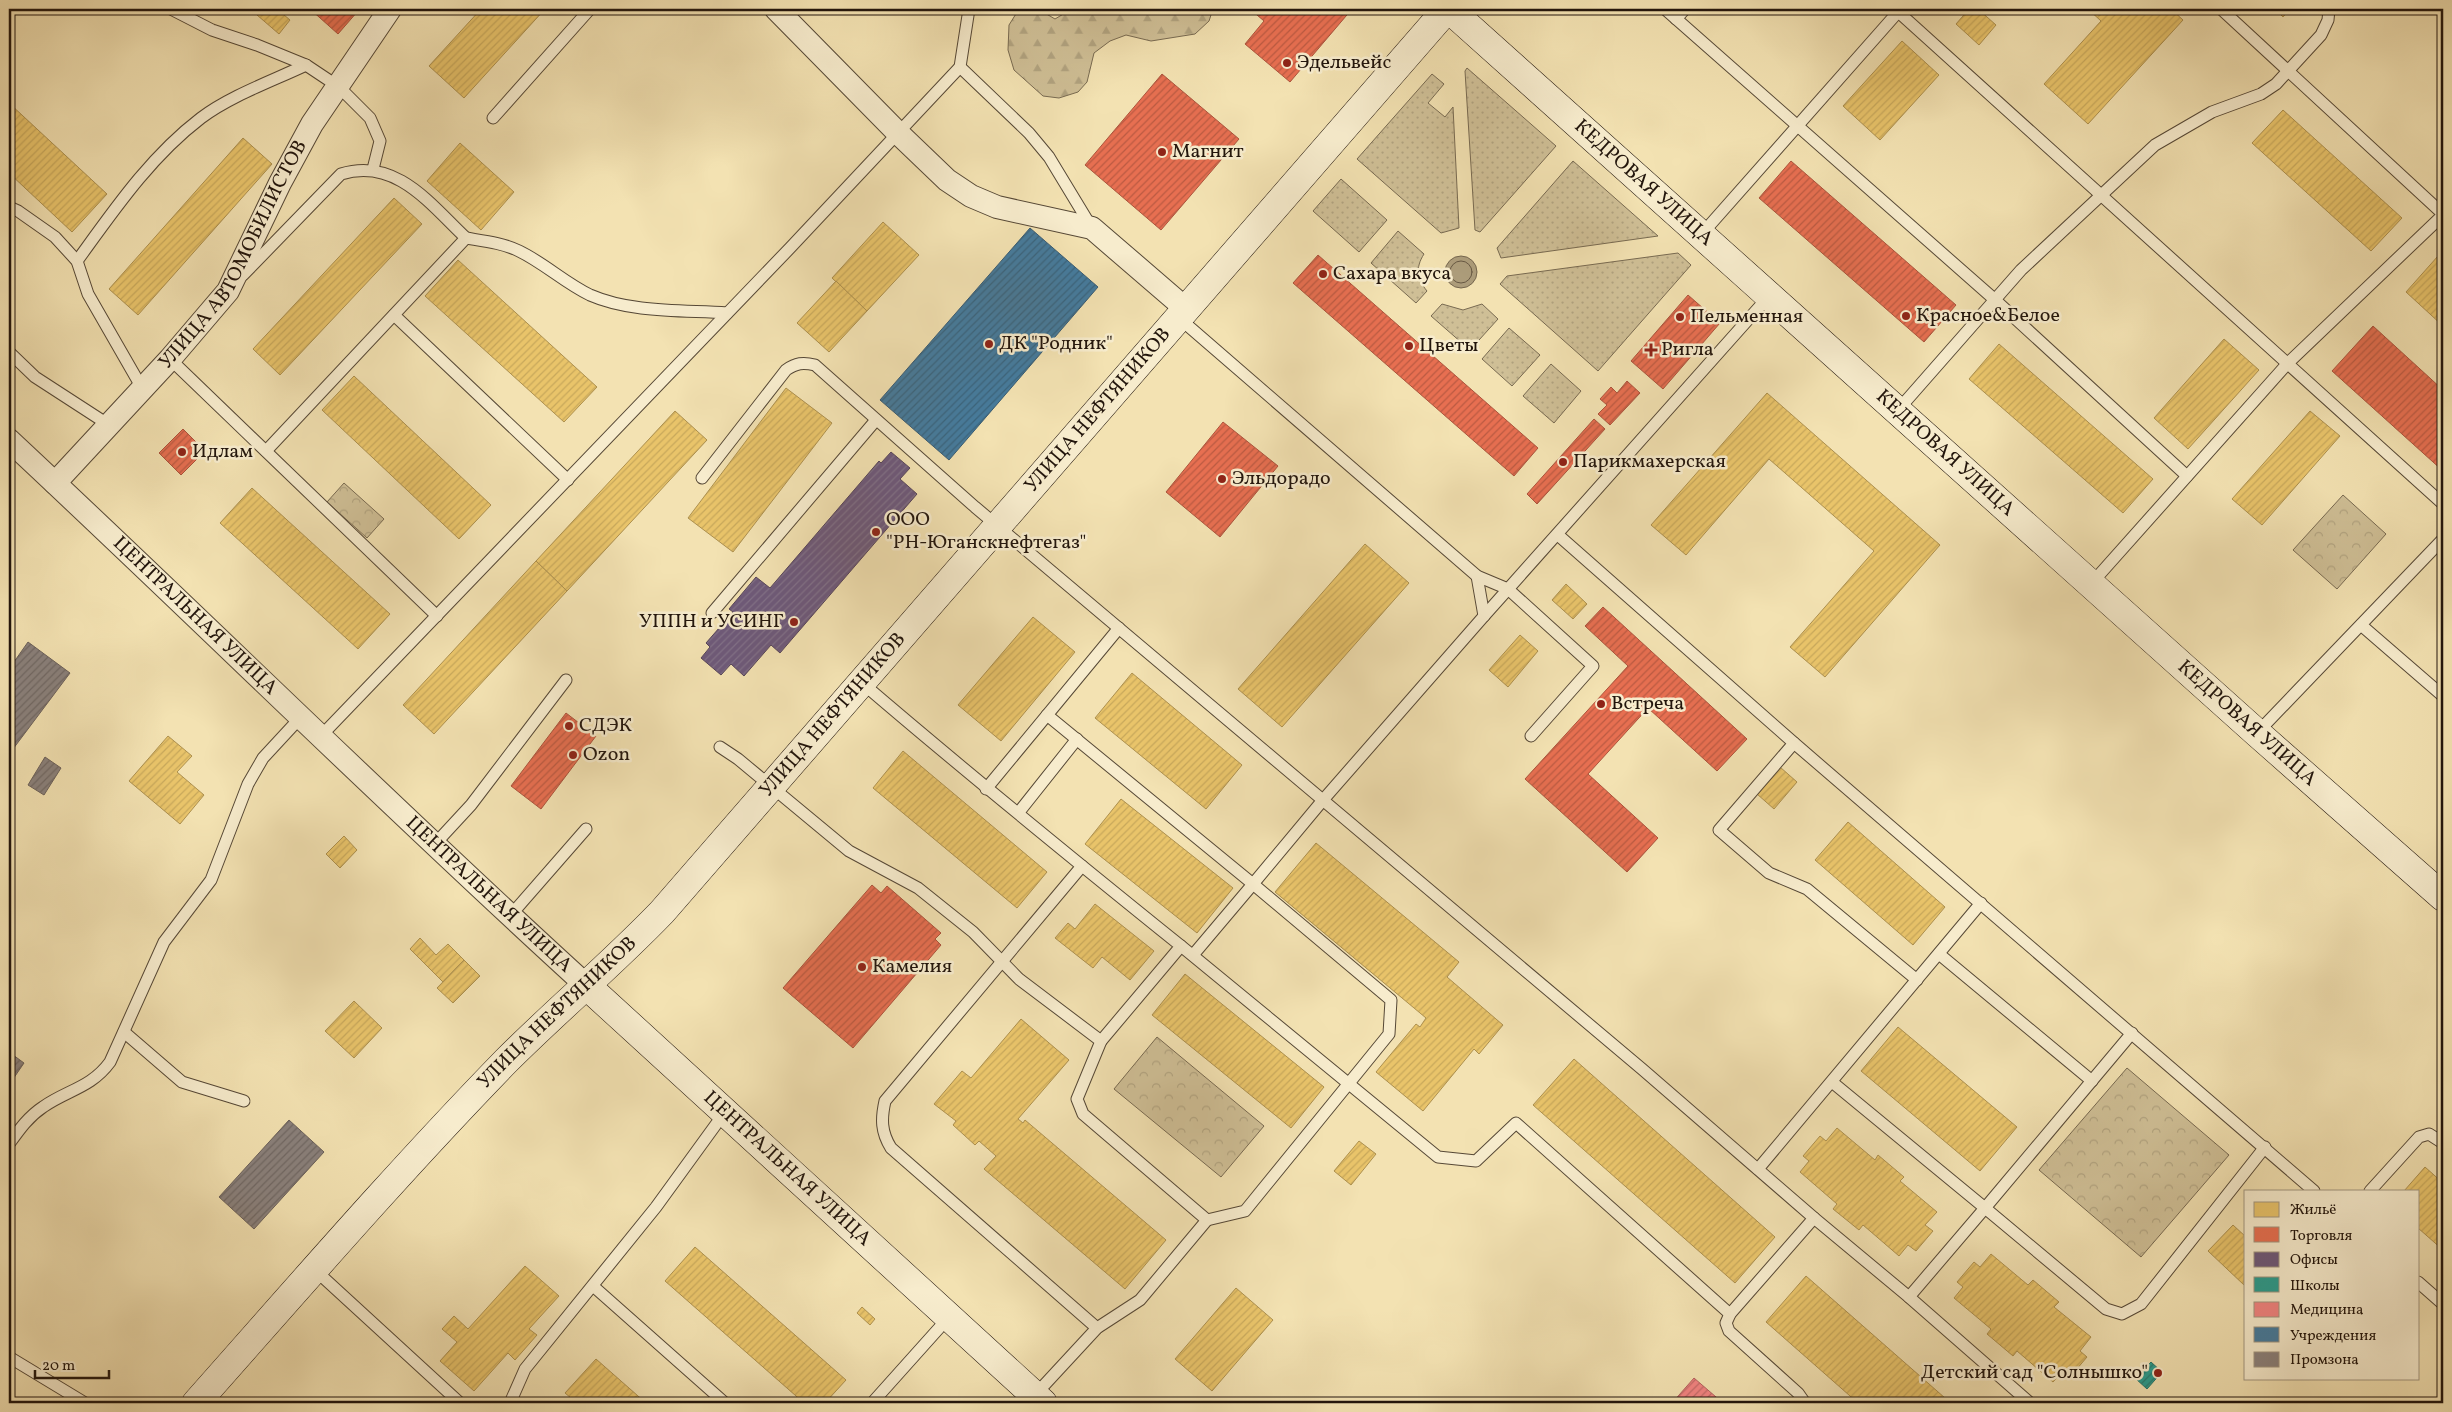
<svg xmlns="http://www.w3.org/2000/svg" width="2452" height="1412" viewBox="0 0 2452 1412" font-family="Vollkorn,serif">
<style>
.grass{fill:url(#grass-dots);stroke:#786a51}
.forest{fill:url(#forest-firs);stroke:#786a51}
.park{fill:url(#park-crowns);stroke:#786a51}
.water{fill:#ac9c7a;stroke:#75664e}
.homes{fill:url(#homes-hatch);stroke:#ad904e}
.shops{fill:url(#shops-hatch);stroke:#ac543c}
.offices{fill:url(#offices-hatch);stroke:#564559}
.schools{fill:url(#schools-hatch);stroke:#287468}
.health{fill:url(#health-hatch);stroke:#b4635f}
.public{fill:url(#public-hatch);stroke:#3a5c72}
.industry{fill:url(#industry-hatch);stroke:#6b615a}
.lines{fill:none;stroke-linecap:round;stroke-linejoin:round}
.shore{stroke:#675843;stroke-width:1}
.lane-casing{stroke:#564836;stroke-width:13}
.street-casing{stroke:#564836;stroke-width:24}
.secondary-casing{stroke:#22150c;stroke-width:29}
.lane{stroke:#f7eccd;stroke-width:11}
.street{stroke:#f7eccd;stroke-width:22}
.secondary{stroke:#f7eccd;stroke-width:28}
.poi-dot{fill:#8f2418;stroke:#f7eccd;stroke-width:2}
.labels{text-anchor:middle;dominant-baseline:central;stroke-width:5;stroke-linejoin:round;paint-order:stroke}
.poi-label{font-size:20px;fill:#22150c;stroke:#f7eccd;text-anchor:start}
.street-label{font-size:20px;fill:#22150c;stroke:#f7eccd}
</style>
<defs>
<pattern id="grass-dots" width="8" height="8" patternUnits="userSpaceOnUse" patternTransform="scale(1.25)"><rect width="8" height="8" fill="#cfbf96"/><path d="M2 2h.1M6 6h.1" fill="none" stroke="#b1a380" stroke-width="1.8" stroke-linecap="round"/></pattern>
<pattern id="forest-firs" width="22" height="20" patternUnits="userSpaceOnUse" patternTransform="scale(1.25)"><rect width="22" height="20" fill="#cfbf96"/><path d="M5 1l3.5 6h-7zM16 11l3.5 6h-7z" fill="#b1a380"/></pattern>
<pattern id="park-crowns" width="20" height="18" patternUnits="userSpaceOnUse" patternTransform="scale(1.25)"><rect width="20" height="18" fill="#cfbf96"/><path d="M2 6a3 3 0 1 1 6 0M12 15a3 3 0 1 1 6 0" fill="none" stroke="#b1a380"/></pattern>
<pattern id="homes-hatch" width="6" height="6" patternUnits="userSpaceOnUse" patternTransform="scale(1.25)"><rect width="6" height="6" fill="#e9c46a"/><path d="M-1 1l2-2M0 6l6-6M5 7l2-2" fill="none" stroke="#c8a85b"/></pattern>
<pattern id="shops-hatch" width="6" height="6" patternUnits="userSpaceOnUse" patternTransform="scale(1.25)"><rect width="6" height="6" fill="#e76f51"/><path d="M-1 1l2-2M0 6l6-6M5 7l2-2" fill="none" stroke="#bb5a42"/></pattern>
<pattern id="offices-hatch" width="6" height="6" patternUnits="userSpaceOnUse" patternTransform="scale(1.25)"><rect width="6" height="6" fill="#6d597a"/><path d="M-1 1l2-2M0 6l6-6M5 7l2-2" fill="none" stroke="#817189"/></pattern>
<pattern id="schools-hatch" width="6" height="6" patternUnits="userSpaceOnUse" patternTransform="scale(1.25)"><rect width="6" height="6" fill="#2a9d8f"/><path d="M-1 1l2-2M0 6l6-6M5 7l2-2" fill="none" stroke="#247f73"/></pattern>
<pattern id="health-hatch" width="6" height="6" patternUnits="userSpaceOnUse" patternTransform="scale(1.25)"><rect width="6" height="6" fill="#f28482"/><path d="M-1 1l2-2M0 6l6-6M5 7l2-2" fill="none" stroke="#c46b69"/></pattern>
<pattern id="public-hatch" width="6" height="6" patternUnits="userSpaceOnUse" patternTransform="scale(1.25)"><rect width="6" height="6" fill="#457b9d"/><path d="M-1 1l2-2M0 6l6-6M5 7l2-2" fill="none" stroke="#39647e"/></pattern>
<pattern id="industry-hatch" width="6" height="6" patternUnits="userSpaceOnUse" patternTransform="scale(1.25)"><rect width="6" height="6" fill="#8a817c"/><path d="M-1 1l2-2M0 6l6-6M5 7l2-2" fill="none" stroke="#706864"/></pattern>
</defs>
<rect width="100%" height="100%" fill="#f3e2b2"/>
<filter id="stains"><feTurbulence type="fractalNoise" baseFrequency=".004" numOctaves="4"/><feColorMatrix values="0 0 0 0 .2 0 0 0 0 .09 0 0 0 0 .02 0 0 0 .5 -.17"/></filter>
<radialGradient id="worn" r=".72"><stop offset=".6" stop-color="#630" stop-opacity="0"/><stop offset="1" stop-color="#630" stop-opacity=".3"/></radialGradient>
<!-- grass -->
<g class="grass">
<path d="M1467 68 1556 146 1480 232 1475 230 1465 71Z"/>
<path d="M1432 74 1444 84 1428 103 1445 117 1453 107 1459 228 1441 233 1357 159Z"/>
<path d="M1573 161 1658 236 1501 258 1497 248Z"/>
<path d="M1341 179 1387 220 1359 252 1313 211Z"/>
<path d="M1398 231 1424 254C1415 268 1417 279 1427 291L1416 303 1371 263Z"/>
<path d="M1678 253 1691 265 1598 371 1500 284 1507 276Z"/>
<path d="M1442 304 1463 310 1482 304 1498 319 1470 350 1431 316Z"/>
<path d="M1509 328 1540 355 1512 386 1482 359Z"/>
<path d="M1551 364 1581 391 1554 423 1523 396Z"/>
</g>
<!-- forest -->
<path class="forest" d="M1019 9H1038L1055 19 1065 13 1068 9H1213L1209 21 1195 34 1151 41 1126 35 1110 41 1094 53 1087 82 1078 92 1059 98 1043 96 1014 70 1008 50 1009 25Z"/>
<!-- park -->
<g class="park">
<path d="M344 483 384 519 367 538 327 502Z"/>
<path d="M2343 495 2386 534 2337 589 2293 550Z"/>
<path d="M1157 1037 1264 1126 1221 1177 1114 1089Z"/>
<path d="M2127 1068 2229 1155 2141 1257 2039 1170Z"/>
</g>
<!-- water -->
<circle class="water" cx="1461" cy="272" r="16"/>
<!-- homes -->
<g class="homes">
<path d="M262 9H277L290 20 279 34 257 15Z"/>
<path d="M481 9H545L464 98 429 66Z"/>
<path d="M1969 9H1978L1996 25 1979 45 1956 24Z"/>
<path d="M2088 9H2171L2183 20 2088 124 2044 84 2101 21Z"/>
<path d="M2275 9H2290L2283 17Z"/>
<path d="M1902 41 1939 75 1880 140 1843 106Z"/>
<path d="M9 103 107 194 72 232 9 173Z"/>
<path d="M2283 110 2402 218 2371 251 2252 143Z"/>
<path d="M243 138 272 164 138 315 109 289Z"/>
<path d="M460 143 514 192 481 230 427 181Z"/>
<path d="M394 198 422 224 280 375 253 349Z"/>
<path d="M883 222 919 255 867 311 832 278Z"/>
<path d="M2438 256 2443 261V326L2406 292Z"/>
<path d="M458 260 597 387 564 422 425 296Z"/>
<path d="M836 281 867 311 829 352 797 323Z"/>
<path d="M2224 339 2259 370 2188 449 2154 418Z"/>
<path d="M1999 344 2153 479 2123 513 1969 379Z"/>
<path d="M354 376 491 505 459 539 322 410Z"/>
<path d="M786 388 832 423 733 552 688 518Z"/>
<path d="M1767 393 1940 545 1825 677 1790 647 1874 551 1769 459 1686 555 1651 525Z"/>
<path d="M675 411 707 440 567 591 536 561Z"/>
<path d="M2310 411 2340 436 2262 525 2232 499Z"/>
<path d="M252 488 390 614 358 649 220 523Z"/>
<path d="M1365 544 1409 583 1282 727 1238 689Z"/>
<path d="M536 561 567 591 434 734 403 705Z"/>
<path d="M1566 584 1587 604 1573 619 1552 600Z"/>
<path d="M1033 617 1075 652 1001 741 958 705Z"/>
<path d="M1520 635 1538 651 1508 687 1489 670Z"/>
<path d="M1132 673 1242 765 1206 809 1095 718Z"/>
<path d="M168 736 192 756 177 772 204 795 180 824 129 781Z"/>
<path d="M903 751 1047 872 1017 908 873 788Z"/>
<path d="M1780 767 1797 782 1774 809 1757 794Z"/>
<path d="M1121 799 1233 888 1197 933 1085 844Z"/>
<path d="M1848 822 1945 907 1913 945 1815 860Z"/>
<path d="M344 836 357 850 340 868 326 854Z"/>
<path d="M1316 843 1459 962 1447 977 1503 1025 1479 1054 1474 1049 1423 1111 1376 1072 1416 1024 1420 1027 1426 1018 1275 892Z"/>
<path d="M1095 904 1154 951 1130 980 1102 957 1093 968 1055 938 1068 923 1075 929Z"/>
<path d="M420 938 436 955 448 944 464 960 443 982 410 949Z"/>
<path d="M464 960 480 976 453 1003 437 988Z"/>
<path d="M1185 974 1324 1087 1291 1128 1152 1015Z"/>
<path d="M354 1001 382 1028 354 1058 325 1031Z"/>
<path d="M1021 1019 1069 1060 1018 1119 1023 1123 1025 1120 1166 1240 1125 1289 984 1169 996 1156 979 1141 975 1145 953 1125 956 1121 934 1104 962 1071 971 1078Z"/>
<path d="M1898 1027 2017 1127 1980 1171 1861 1071Z"/>
<path d="M1574 1059 1775 1237 1735 1283 1533 1105Z"/>
<path d="M1837 1128 1875 1160 1878 1155 1904 1177 1900 1181 1937 1212 1925 1225 1933 1231 1916 1251 1908 1245 1899 1256 1863 1225 1859 1230 1833 1209 1837 1204 1800 1172 1809 1161 1803 1156 1820 1136 1826 1141Z"/>
<path d="M1359 1141 1376 1154 1351 1185 1334 1171Z"/>
<path d="M2425 1167 2443 1183V1250L2418 1228V1191H2404Z"/>
<path d="M2233 1225 2246 1237 2244 1285 2208 1251Z"/>
<path d="M695 1247 846 1380 825 1403H804L665 1281Z"/>
<path d="M1991 1254 2028 1285 2033 1280 2059 1302 2054 1307 2091 1337 2080 1351 2087 1357 2070 1377 2063 1371 2053 1382 2017 1351 2013 1356 1987 1334 1991 1329 1954 1298 1963 1287 1957 1282 1974 1262 1980 1267Z"/>
<path d="M525 1266 559 1296 529 1329 537 1335 515 1360 508 1353 474 1391 440 1361 457 1342 442 1329 454 1316 468 1329Z"/>
<path d="M1806 1276 1945 1398 1941 1403H1858L1766 1322Z"/>
<path d="M1236 1288 1273 1320 1212 1391 1175 1359Z"/>
<path d="M862 1307 875 1319 870 1325 857 1313Z"/>
<path d="M596 1359 646 1403H577L565 1393Z"/>
</g>
<!-- shops -->
<g class="shops">
<path d="M310 9H355L358 11 338 34Z"/>
<path d="M1250 9H1352L1290 82 1245 44 1264 21Z"/>
<path d="M1162 74 1239 139 1161 230 1085 165Z"/>
<path d="M1791 161 1956 305 1924 342 1759 198Z"/>
<path d="M1318 255 1538 448 1514 476 1293 283Z"/>
<path d="M1688 295 1720 323 1663 389 1631 361Z"/>
<path d="M2373 326 2443 390V471L2332 371Z"/>
<path d="M1627 381 1640 393 1610 425 1598 414 1607 405 1600 399 1611 387 1617 393Z"/>
<path d="M1594 419 1605 429 1537 504 1527 494Z"/>
<path d="M1223 422 1278 466 1220 537 1166 492Z"/>
<path d="M183 429 205 451 181 475 159 453Z"/>
<path d="M1603 607 1747 739 1717 771 1648 708 1588 774 1658 838 1627 872 1525 779 1628 666 1585 626Z"/>
<path d="M566 713 596 736 541 809 511 786Z"/>
<path d="M872 885 881 893 887 886 941 933 935 939 941 945 853 1048 783 988Z"/>
</g>
<!-- offices -->
<path class="offices" d="M891 452 910 468 900 479 917 494 780 653 771 645 744 676 731 664 721 675 701 658 710 647 706 643 733 612 729 609 756 577 770 588 879 461 881 463Z"/>
<!-- schools -->
<path class="schools" d="M2151 1362 2162 1372 2147 1389 2135 1378Z"/>
<!-- health -->
<path class="health" d="M1694 1378 1723 1403H1672Z"/>
<!-- public -->
<path class="public" d="M1030 228 1098 287 949 460 880 400Z"/>
<!-- industry -->
<g class="industry">
<path d="M28 642 70 673 13 749 9 746V669Z"/>
<path d="M45 757 61 768 44 795 28 785Z"/>
<path d="M9 1052 24 1063 9 1085Z"/>
<path d="M289 1120 324 1152 254 1229 219 1197Z"/>
</g>
<g class="lines">
<!-- shore -->
<circle class="shore" cx="1461" cy="272" r="11"/>
<!-- lane casing -->
<g class="lane-casing">
<g id="lane">
<path d="M171 9 212 30 257 45 306 65 339 87 370 118 380 141 373 169"/>
<path d="M969 9 960 67 1029 133 1049 157 1092 228"/>
<path d="M1665 9 1994 299 2187 476"/>
<path d="M1895 9 2443 504"/>
<path d="M2221 9 2443 214"/>
<path d="M1676 19 1685 9"/>
<path d="M493 118 590 9"/>
<path d="M9 207 18 211 55 237 77 261 88 294 142 388"/>
<path d="M1701 235 1898 12"/>
<path d="M466 238C484 241 503 243 519 251 544 263 565 283 590 295 631 313 683 310 727 313"/>
<path d="M77 261C114 210 150 157 201 118 230 96 272 81 306 65"/>
<path d="M243 275 341 174C396 157 430 204 466 238L266 451"/>
<path d="M394 315 568 480"/>
<path d="M1179 318 1477 576 1508 589 1593 666 1531 736"/>
<path d="M9 352 35 377 109 425"/>
<path d="M170 359 437 616"/>
<path d="M1898 410 2021 270 2155 145 2212 112 2261 94 2276 84 2321 35 2328 20 2329 9"/>
<path d="M702 478 786 370C796 363 803 362 815 365L975 507 1642 1069 1814 1218"/>
<path d="M1558 535 1794 743 2314 1191"/>
<path d="M1477 576 1484 616"/>
<path d="M2091 584 2288 363 2443 215"/>
<path d="M712 613 876 420"/>
<path d="M2361 625 2443 696"/>
<path d="M861 682C966 772 1073 859 1181 946L1101 1041"/>
<path d="M1047 715 1253 884 1323 800 1484 616 1770 295"/>
<path d="M2257 733 2443 539"/>
<path d="M320 737 790 248 960 67"/>
<path d="M1794 743 1719 830 1769 873 1807 889 1917 980"/>
<path d="M720 747 738 759 849 851 918 888 973 932 1019 979 1101 1041 1077 1099 1083 1114 1207 1220 1140 1300 1097 1328 1035 1395"/>
<path d="M986 789 1119 628"/>
<path d="M1019 812 1077 739"/>
<path d="M434 845 471 805 566 680"/>
<path d="M1082 866 885 1101C881 1119 881 1132 891 1148L1097 1328"/>
<path d="M510 916 586 829"/>
<path d="M1181 946 1438 1157 1476 1161 1516 1123 1730 1314"/>
<path d="M1939 954 2092 1081"/>
<path d="M1193 955 1253 884 1391 1000 1389 1034 1245 1211 1207 1220"/>
<path d="M124 1032 182 1082 244 1101"/>
<path d="M1832 1082 1985 1208 2132 1033"/>
<path d="M9 1144C19 1130 28 1117 43 1107 67 1090 91 1088 110 1062L164 942 211 880 248 784 263 758 300 718"/>
<path d="M1758 1169 1981 903"/>
<path d="M2370 1191 2419 1137 2429 1134 2443 1143"/>
<path d="M315 1270 460 1403"/>
<path d="M2418 1282 2443 1304"/>
<path d="M593 1286 725 1403"/>
<path d="M1909 1297 1985 1208 2106 1309 2122 1314 2141 1304 2265 1147"/>
<path d="M9 1357 85 1403"/>
<path d="M510 1403 525 1369 656 1207 725 1112"/>
<path d="M872 1403 949 1317"/>
<path d="M1805 1403 1798 1393 1729 1331 1726 1323 1730 1314 1814 1218 1909 1297 2030 1403"/>
</g>
</g>
<!-- street casing -->
<g class="street-casing">
<g id="street">
<path d="M776 9 899 134 947 180 971 196 997 207 1092 228 1186 309"/>
<path id="s1" d="M9 440C203 621 391 808 587 986"/>
<path id="s2" d="M55 483 170 359 228 291 280 183 312 124 390 9"/>
</g>
</g>
<!-- secondary casing -->
<g class="secondary-casing">
<g id="secondary">
<path id="s3" d="M1449 9 2257 733 2443 897"/>
<path id="s4" d="M587 986 1043 1403"/>
<path id="s5" d="M196 1403C298 1288 399 1171 506 1061 557 1010 612 964 662 912L1447 9"/>
</g>
</g>
<!-- lane -->
<use href="#lane" class="lane"/>
<!-- street -->
<use href="#street" class="street"/>
<!-- secondary -->
<use href="#secondary" class="secondary"/>
</g>
<!-- markers -->
<g class="poi-dot">
<circle cx="1287" cy="63" r="5"/>
<circle cx="1162" cy="152" r="5"/>
<circle cx="1323" cy="274" r="5"/>
<circle cx="1906" cy="316" r="5"/>
<circle cx="1680" cy="317" r="5"/>
<circle cx="989" cy="344" r="5"/>
<circle cx="1409" cy="346" r="5"/>
<path d="M1648.5 342.5h5v5h5v5h-5v5h-5v-5h-5v-5h5z"/>
<circle cx="182" cy="452" r="5"/>
<circle cx="1563" cy="462" r="5"/>
<circle cx="1222" cy="479" r="5"/>
<circle cx="876" cy="532" r="5"/>
<circle cx="794" cy="622" r="5"/>
<circle cx="1601" cy="704" r="5"/>
<circle cx="569" cy="726" r="5"/>
<circle cx="573" cy="755" r="5"/>
<circle cx="862" cy="967" r="5"/>
<circle cx="2158" cy="1373" r="5"/>
</g>
<g class="labels">
<!-- poi labels -->
<g class="poi-label">
<text x="1297" y="63">Эдельвейс</text>
<text x="1172" y="152">Магнит</text>
<text x="1333" y="274">Сахара вкуса</text>
<text x="1916" y="316">Красное&amp;Белое</text>
<text x="1690" y="317">Пельменная</text>
<text x="999" y="344">ДК "Родник"</text>
<text x="1419" y="346">Цветы</text>
<text x="1661" y="350">Ригла</text>
<text x="192" y="452">Идлам</text>
<text x="1573" y="462">Парикмахерская</text>
<text x="1232" y="479">Эльдорадо</text>
<text x="886" y="520">ООО<tspan x="886" dy="23">"РН-Юганскнефтегаз"</tspan></text>
<text x="784" y="622" text-anchor="end">УППН и УСИНГ</text>
<text x="1611" y="704">Встреча</text>
<text x="579" y="726">СДЭК</text>
<text x="583" y="755">Ozon</text>
<text x="872" y="967">Камелия</text>
<text x="2148" y="1373" text-anchor="end">Детский сад "Солнышко"</text>
</g>
<!-- street labels -->
<g class="street-label">
<text stroke="none"><textPath href="#s3" startOffset="261">КЕДРОВАЯ УЛИЦА</textPath></text>
<text stroke="none"><textPath href="#s2" startOffset="292">УЛИЦА АВТОМОБИЛИСТОВ</textPath></text>
<text stroke="none"><textPath href="#s5" startOffset="1342">УЛИЦА НЕФТЯНИКОВ</textPath></text>
<text stroke="none"><textPath href="#s3" startOffset="666">КЕДРОВАЯ УЛИЦА</textPath></text>
<text stroke="none"><textPath href="#s1" startOffset="256">ЦЕНТРАЛЬНАЯ УЛИЦА</textPath></text>
<text stroke="none"><textPath href="#s5" startOffset="938">УЛИЦА НЕФТЯНИКОВ</textPath></text>
<text stroke="none"><textPath href="#s3" startOffset="1071">КЕДРОВАЯ УЛИЦА</textPath></text>
<text stroke="none"><textPath href="#s1" startOffset="661">ЦЕНТРАЛЬНАЯ УЛИЦА</textPath></text>
<text stroke="none"><textPath href="#s5" startOffset="532">УЛИЦА НЕФТЯНИКОВ</textPath></text>
<text stroke="none"><textPath href="#s4" startOffset="271">ЦЕНТРАЛЬНАЯ УЛИЦА</textPath></text>
</g>
</g>
<!-- margin -->
<rect width="2452" height="1412" fill="none" stroke="#f3e2b2" stroke-width="30"/>
<rect x="10" y="10" width="2432" height="1392" fill="none" stroke="#22150c" stroke-width="2.5"/>
<rect x="15" y="15" width="2422" height="1382" fill="none" stroke="#22150c"/>
<!-- legend -->
<rect x="2244" y="1190" width="175" height="190" fill="#f7eccd" stroke="#a29680"/>
<rect x="2254" y="1202" width="25" height="15" fill="#e9c46a" stroke="#a29680"/>
<text x="2290" y="1214" font-size="15" fill="#22150c">Жильё</text>
<rect x="2254" y="1227" width="25" height="15" fill="#e76f51" stroke="#a29680"/>
<text x="2290" y="1240" font-size="15" fill="#22150c">Торговля</text>
<rect x="2254" y="1252" width="25" height="15" fill="#6d597a" stroke="#a29680"/>
<text x="2290" y="1264" font-size="15" fill="#22150c">Офисы</text>
<rect x="2254" y="1277" width="25" height="15" fill="#2a9d8f" stroke="#a29680"/>
<text x="2290" y="1290" font-size="15" fill="#22150c">Школы</text>
<rect x="2254" y="1302" width="25" height="15" fill="#f28482" stroke="#a29680"/>
<text x="2290" y="1314" font-size="15" fill="#22150c">Медицина</text>
<rect x="2254" y="1327" width="25" height="15" fill="#457b9d" stroke="#a29680"/>
<text x="2290" y="1340" font-size="15" fill="#22150c">Учреждения</text>
<rect x="2254" y="1352" width="25" height="15" fill="#8a817c" stroke="#a29680"/>
<text x="2290" y="1364" font-size="15" fill="#22150c">Промзона</text>
<!-- scale -->
<path d="M35 1370v8h74v-8" fill="none" stroke="#22150c" stroke-width="2.5"/>
<text x="42" y="1370" font-size="15" fill="#22150c" stroke="#f7eccd" stroke-width="4" paint-order="stroke">20 m</text>
<rect width="100%" height="100%" filter="url(#stains)"/>
<rect width="100%" height="100%" fill="url(#worn)"/>
</svg>
